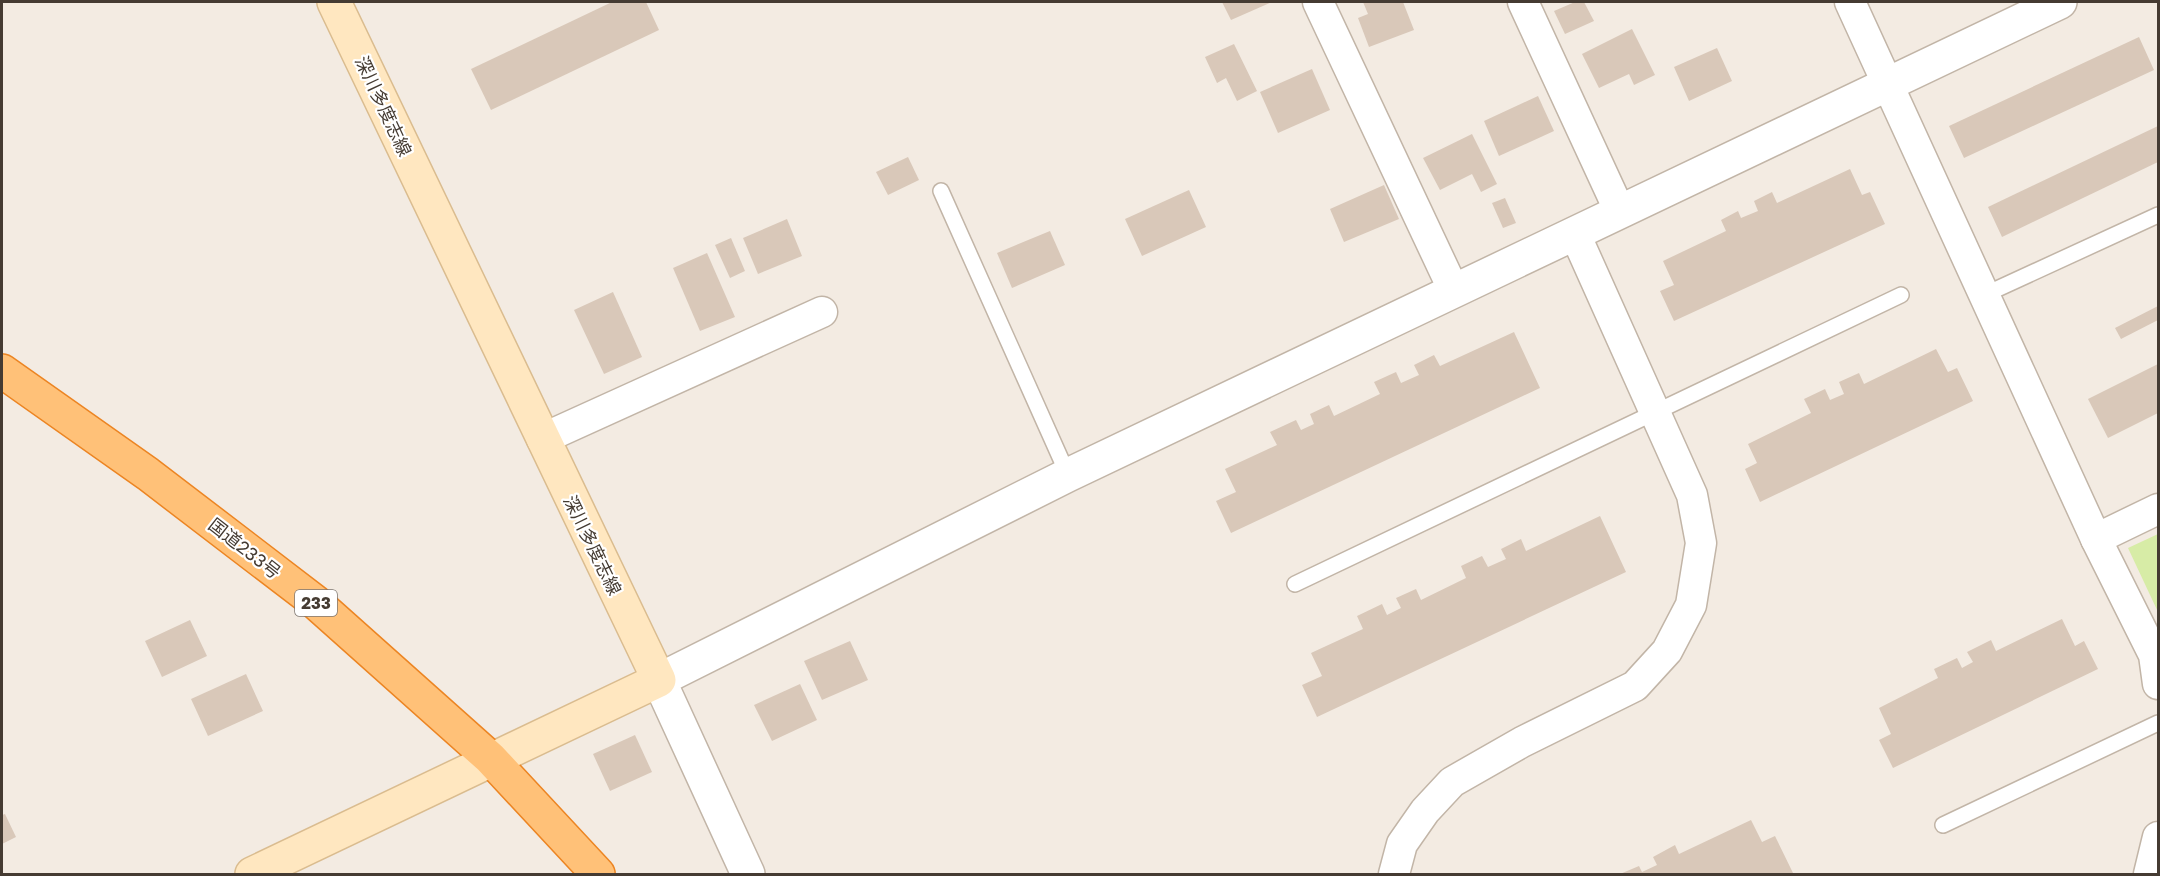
<svg xmlns="http://www.w3.org/2000/svg" width="2160" height="876" viewBox="0 0 2160 876" font-family="'Golos Text','Noto Sans JP',sans-serif">
<style>
.green{fill:#d7eca6}
.building{fill:#d9c8b9}
.lines{fill:none;stroke-linecap:round;stroke-linejoin:round}
.service-casing{stroke:#c2b5a7;stroke-width:18}
.minor-casing{stroke:#c2b5a7;stroke-width:33}
.tertiary-casing{stroke:#c2b5a7;stroke-width:36}
.secondary-casing{stroke:#dabc8f;stroke-width:36}
.trunk-casing{stroke:#ec8523;stroke-width:36}
.service{stroke:#fff;stroke-width:15}
.minor{stroke:#fff;stroke-width:30}
.tertiary{stroke:#fff;stroke-width:33}
.secondary{stroke:#ffe7c0;stroke-width:33}
.trunk{stroke:#ffc178;stroke-width:33}
.labels{text-anchor:middle;dominant-baseline:central;stroke-width:4.5;stroke-linejoin:round;paint-order:stroke}
.shield{fill:#fff;stroke:#7d7670;stroke-width:1.5}
.shield-label{font-size:16px;font-weight:bold;fill:#453b32}
.street-label{font-size:18px;fill:#453b32;stroke:#fff}
</style>
<rect width="100%" height="100%" fill="#f3ebe2"/>
<!-- green -->
<path class="green" d="M2158 534V612L2128 548Z"/>
<!-- building -->
<g class="building">
<path d="M612 2H646L659 30 491 110 471 69Z"/>
<path d="M1222 2H1272L1231 20Z"/>
<path d="M1363 2H1403L1414 30 1369 47 1358 18 1368 14Z"/>
<path d="M1575 2H1584L1594 21 1565 34 1554 11Z"/>
<path d="M1632 29 1655 75 1634 85 1629 74 1599 88 1582 54Z"/>
<path d="M2139 37 2154 70 1964 158 1949 126Z"/>
<path d="M1234 44 1257 91 1237 101 1226 78 1217 83 1205 57Z"/>
<path d="M1717 48 1732 81 1689 101 1674 67Z"/>
<path d="M1312 69 1330 110 1278 133 1260 92Z"/>
<path d="M1538 96 1554 131 1499 156 1484 121Z"/>
<path d="M2158 126V162L2002 237 1988 207Z"/>
<path d="M1472 134 1497 184 1481 192 1472 174 1440 190 1423 158Z"/>
<path d="M908 157 919 180 888 195 876 172Z"/>
<path d="M1850 169 1862 195 1870 192 1885 224 1674 321 1660 291 1674 285 1663 261 1726 231 1721 220 1738 211 1741 218 1758 211 1754 201 1772 192 1777 203Z"/>
<path d="M1384 185 1399 219 1344 242 1330 209Z"/>
<path d="M1189 190 1206 227 1142 256 1125 219Z"/>
<path d="M1505 198 1516 223 1503 228 1492 203Z"/>
<path d="M787 219 802 256 758 274 743 238Z"/>
<path d="M1050 231 1065 265 1012 288 997 253Z"/>
<path d="M731 238 745 271 730 278 715 245Z"/>
<path d="M707 253 735 317 700 331 673 268Z"/>
<path d="M613 292 642 357 604 374 574 310Z"/>
<path d="M2158 306V320L2121 339 2115 328Z"/>
<path d="M1514 332 1540 388 1231 533 1216 501 1236 492 1225 469 1277 445 1270 432 1296 420 1301 430 1314 424 1310 414 1329 405 1334 416 1380 394 1374 382 1396 372 1401 383 1419 375 1414 365 1434 355 1440 366Z"/>
<path d="M1936 349 1948 372 1957 368 1973 401 1760 502 1745 469 1757 463 1748 444 1811 413 1804 399 1825 389 1830 400 1844 394 1839 382 1859 373 1864 384Z"/>
<path d="M2158 364V413L2108 438 2088 399Z"/>
<path d="M1600 516 1626 572 1317 717 1302 685 1322 676 1311 653 1363 629 1357 616 1382 604 1387 615 1401 608 1396 598 1416 589 1421 600 1466 578 1461 566 1482 556 1488 567 1506 559 1501 549 1521 539 1526 551Z"/>
<path d="M2062 619 2075 646 2084 641 2098 669 1893 768 1879 740 1891 734 1879 708 1938 678 1934 669 1957 658 1962 668 1973 662 1967 652 1991 640 1996 651Z"/>
<path d="M190 620 207 656 162 677 145 641Z"/>
<path d="M850 641 868 680 822 700 804 661Z"/>
<path d="M246 674 263 711 208 736 191 699Z"/>
<path d="M800 684 817 720 772 741 754 705Z"/>
<path d="M635 735 652 772 610 791 593 754Z"/>
<path d="M5 814 16 837 2 844V815Z"/>
<path d="M1751 820 1762 842 1775 836 1793 873 1620 874 1639 866 1642 872 1657 865 1653 857 1675 845 1679 854Z"/>
</g>
<g class="lines">
<!-- service casing -->
<g class="service-casing">
<g id="service">
<path d="M941 191 1068 475"/>
<path d="M1984 295 2158 215"/>
<path d="M1295 584 1901 295"/>
<path d="M1943 825 2158 723"/>
</g>
</g>
<!-- minor casing -->
<g class="minor-casing">
<g id="minor">
<path d="M1318 2 1454 291"/>
<path d="M1523 2 1620 212"/>
<path d="M1850 2 2096 539 2154 655 2158 684"/>
<path d="M542 439 822 312"/>
<path d="M2096 539 2158 509"/>
<path d="M1394 874 1402 844 1425 811 1452 782 1522 742 1635 686 1667 651 1691 605 1701 543 1692 495 1575 234"/>
<path d="M2149 874 2158 837"/>
</g>
</g>
<!-- tertiary casing -->
<g class="tertiary-casing">
<path id="tertiary" d="M748 874 659 680 1068 475 2060 2"/>
</g>
<!-- secondary casing -->
<g class="secondary-casing">
<path id="secondary" d="M252 874 659 680 334 2"/>
</g>
<!-- trunk casing -->
<g class="trunk-casing">
<path id="trunk" d="M2 371 148 474 314 601 490 758 598 874"/>
</g>
<!-- service -->
<use href="#service" class="service"/>
<!-- minor -->
<use href="#minor" class="minor"/>
<!-- tertiary -->
<use href="#tertiary" class="tertiary"/>
<!-- secondary -->
<use href="#secondary" class="secondary"/>
<!-- trunk -->
<use href="#trunk" class="trunk"/>
</g>
<g class="labels">
<!-- shield labels -->
<rect class="shield" x="295" y="590" width="42" height="26" rx="4.5"/>
<g class="shield-label">
<text x="316" y="603">233</text>
</g>
<!-- street labels -->
<g class="street-label">
<text transform="translate(384 106) rotate(65)">深川多度志線</text>
<text transform="translate(593 545) rotate(64)">深川多度志線</text>
<text transform="translate(245 548) rotate(38)">国道233号</text>
</g>
</g>
<!-- border -->
<rect width="2160" height="876" fill="none" stroke="#453b32" stroke-width="6"/>
</svg>
